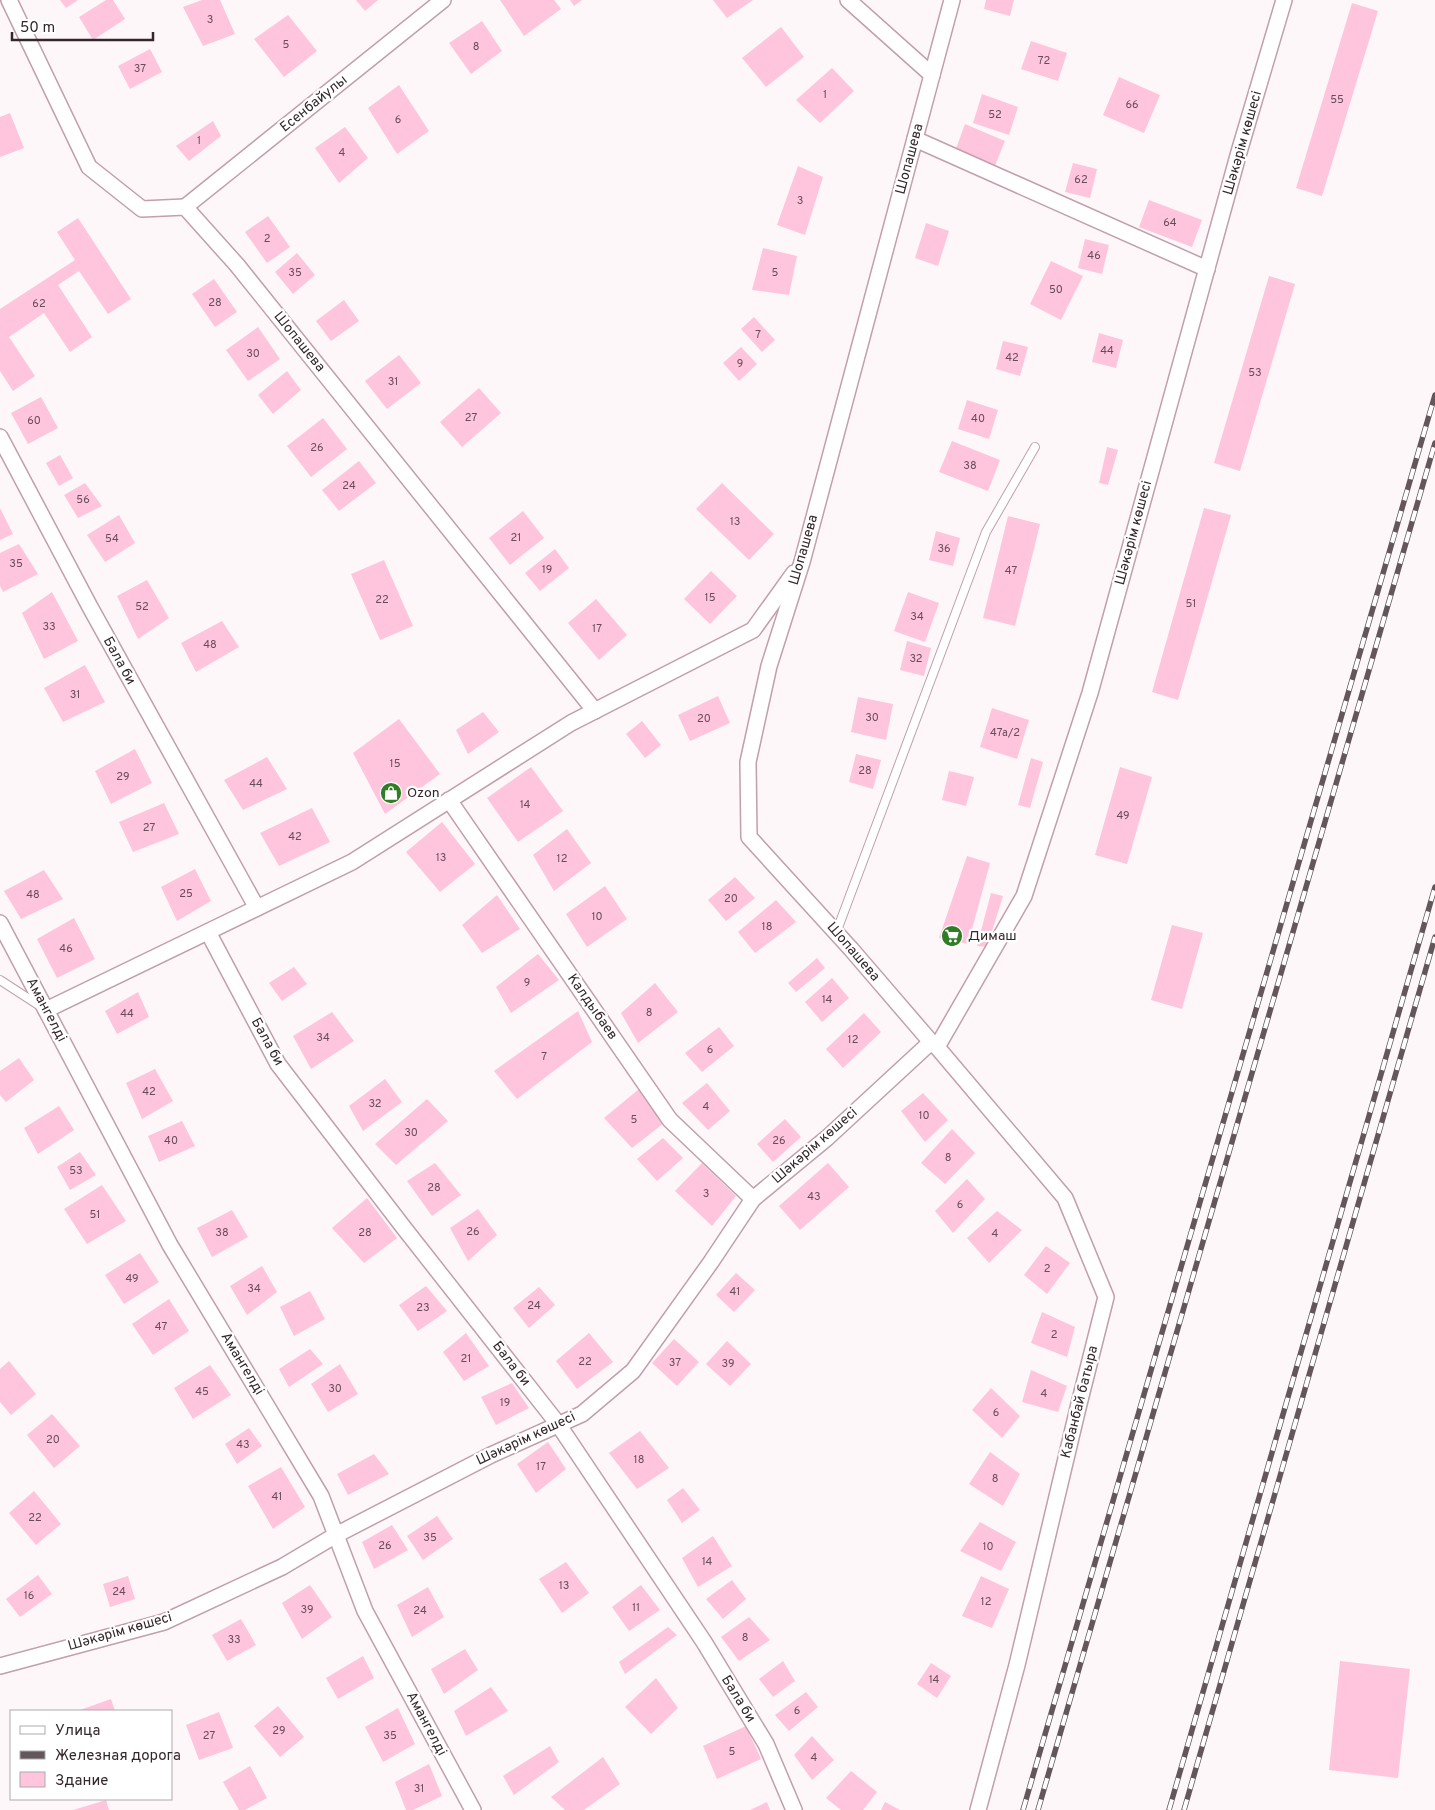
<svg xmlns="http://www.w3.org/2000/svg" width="1435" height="1810" viewBox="0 0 1435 1810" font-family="Overpass,sans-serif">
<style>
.building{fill:#fec5dd}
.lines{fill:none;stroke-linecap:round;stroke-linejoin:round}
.service-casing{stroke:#c19fad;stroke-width:10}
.minor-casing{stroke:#c19fad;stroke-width:18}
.service{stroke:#fff;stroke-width:8}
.minor{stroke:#fff;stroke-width:15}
.rail-casing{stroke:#63575b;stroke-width:5.5}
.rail{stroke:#fff;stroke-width:4;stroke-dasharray:11;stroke-linecap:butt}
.labels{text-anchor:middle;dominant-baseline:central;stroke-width:4.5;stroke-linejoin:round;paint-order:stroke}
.number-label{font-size:11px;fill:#664e58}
.street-label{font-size:14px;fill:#34272c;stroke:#fff}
.poi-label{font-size:14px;fill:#34272c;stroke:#fff;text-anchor:start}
</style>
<rect width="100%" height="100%" fill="#fef7f9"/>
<!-- building -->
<g class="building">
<path d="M60 0H78L66 8Z"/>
<path d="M106 0H113L125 19 93 40 79 17Z"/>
<path d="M202 0H220L235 34 203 46 183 7Z"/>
<path d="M356 0H378L365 11Z"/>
<path d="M500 0H554L561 9 524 36Z"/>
<path d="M570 0H582L574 6Z"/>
<path d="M713 0H753L727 18Z"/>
<path d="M986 0H1014L1010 16 984 9Z"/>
<path d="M1352 3 1378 11 1322 196 1296 188Z"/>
<path d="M288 15 317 51 284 77 254 39Z"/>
<path d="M482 21 502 51 471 74 449 43Z"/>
<path d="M781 27 804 57 766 87 742 58Z"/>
<path d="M1031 41 1067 53 1058 81 1021 69Z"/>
<path d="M150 49 162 72 130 89 118 66Z"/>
<path d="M832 68 854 91 820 123 796 100Z"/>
<path d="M1119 77 1160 95 1144 133 1103 115Z"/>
<path d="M399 85 429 131 397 154 368 108Z"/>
<path d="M982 94 1018 107 1009 135 973 123Z"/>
<path d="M10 113 24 148 0 157V117Z"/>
<path d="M213 121 221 136 189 161 176 146Z"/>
<path d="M965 124 1005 141 994 168 954 154Z"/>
<path d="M345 127 368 158 339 183 315 148Z"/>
<path d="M1073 163 1097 169 1090 198 1065 192Z"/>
<path d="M798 166 823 177 805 235 777 225Z"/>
<path d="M1149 200 1202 220 1192 247 1139 227Z"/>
<path d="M268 216 290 247 267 263 245 232Z"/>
<path d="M78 218 131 299 108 314 79 271 58 285 92 337 70 352 44 313 9 337 35 376 13 391 0 371V309L75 260 57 232Z"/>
<path d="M926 223 949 231 938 266 915 258Z"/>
<path d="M1085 239 1109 245 1102 274 1078 268Z"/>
<path d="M763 248 797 256 789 295 752 290Z"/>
<path d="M297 253 315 275 293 294 275 272Z"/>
<path d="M1051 261 1083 276 1061 320 1030 304Z"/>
<path d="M1269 276 1295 284 1240 471 1214 463Z"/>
<path d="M214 279 237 312 215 327 192 294Z"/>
<path d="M344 300 359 321 331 341 316 321Z"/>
<path d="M754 317 775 340 762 352 741 329Z"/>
<path d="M258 327 280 359 248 381 226 350Z"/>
<path d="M1099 333 1123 340 1116 368 1092 362Z"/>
<path d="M1003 341 1028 347 1020 376 996 369Z"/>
<path d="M741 347 757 364 739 381 723 363Z"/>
<path d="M399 355 421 383 387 409 365 381Z"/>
<path d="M287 371 301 390 273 414 258 395Z"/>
<path d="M479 388 501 413 462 447 440 422Z"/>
<path d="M41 397 58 428 28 444 11 413Z"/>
<path d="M967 400 998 410 989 439 958 429Z"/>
<path d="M323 418 347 449 311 477 287 446Z"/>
<path d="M952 441 1000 460 988 491 939 472Z"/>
<path d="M1107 447 1118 450 1108 485 1099 483Z"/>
<path d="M60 455 73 478 59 486 46 463Z"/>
<path d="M359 461 376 483 339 511 322 490Z"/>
<path d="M85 483 102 506 78 518 64 495Z"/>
<path d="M722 483 774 534 749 560 696 509Z"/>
<path d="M0 508 13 534 0 540Z"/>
<path d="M1204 508 1231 515 1178 700 1152 692Z"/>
<path d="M523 511 544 538 510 565 489 538Z"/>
<path d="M119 515 135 543 105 562 87 535Z"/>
<path d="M1008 516 1040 524 1015 626 983 618Z"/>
<path d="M936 531 960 538 953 566 929 560Z"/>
<path d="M19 544 38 574 3 592 0 586V553Z"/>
<path d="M555 549 569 568 540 591 525 573Z"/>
<path d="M384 560 413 626 380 640 351 574Z"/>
<path d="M711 571 737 596 710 624 684 599Z"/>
<path d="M147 580 169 618 138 639 117 596Z"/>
<path d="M52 592 78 641 44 659 22 613Z"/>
<path d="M908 592 939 603 925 642 894 631Z"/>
<path d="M596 599 627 635 599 660 568 623Z"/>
<path d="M222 621 239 647 196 672 181 643Z"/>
<path d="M907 641 931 648 924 676 900 670Z"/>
<path d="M85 665 105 702 63 722 44 688Z"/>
<path d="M718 696 730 723 690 741 678 715Z"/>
<path d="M858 697 893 704 886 740 851 732Z"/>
<path d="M992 708 1029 720 1017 759 980 747Z"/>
<path d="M483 712 499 732 468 754 456 730Z"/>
<path d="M399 719 440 774 385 814 353 753Z"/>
<path d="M642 721 661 745 645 758 626 734Z"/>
<path d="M135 749 152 783 111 804 95 771Z"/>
<path d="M856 754 881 760 873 789 849 782Z"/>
<path d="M267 757 287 789 243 810 224 780Z"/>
<path d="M1031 758 1043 762 1030 808 1018 805Z"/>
<path d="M531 767 563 811 518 842 487 798Z"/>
<path d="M1120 767 1152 777 1127 864 1095 855Z"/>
<path d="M949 771 974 777 966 806 942 800Z"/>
<path d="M164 803 179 834 133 852 119 822Z"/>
<path d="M312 808 330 842 279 866 260 833Z"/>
<path d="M442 822 475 864 440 892 406 852Z"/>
<path d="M567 829 591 863 554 891 533 855Z"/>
<path d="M967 856 990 863 968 944 939 938Z"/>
<path d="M195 869 211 901 177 921 161 887Z"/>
<path d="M44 870 63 899 21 919 4 891Z"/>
<path d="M735 877 755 898 726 921 708 900Z"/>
<path d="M605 886 627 919 587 947 566 914Z"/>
<path d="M991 893 1003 896 987 947 977 946Z"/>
<path d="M497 895 520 929 482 953 462 925Z"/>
<path d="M776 900 796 922 755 953 738 932Z"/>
<path d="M74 918 95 959 57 978 37 939Z"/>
<path d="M1172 925 1203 933 1182 1009 1151 1000Z"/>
<path d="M538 954 559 980 511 1013 496 987Z"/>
<path d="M817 958 825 968 796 992 788 983Z"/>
<path d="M294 967 307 984 282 1001 269 983Z"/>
<path d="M832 978 849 998 822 1022 805 1002Z"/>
<path d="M655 983 678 1012 638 1043 621 1013Z"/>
<path d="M138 992 149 1017 117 1034 105 1011Z"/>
<path d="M578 1011 592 1042 517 1099 494 1071Z"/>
<path d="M332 1012 354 1041 311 1069 293 1036Z"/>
<path d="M864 1013 881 1032 843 1068 826 1049Z"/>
<path d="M719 1027 734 1046 702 1072 685 1053Z"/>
<path d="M19 1058 34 1080 6 1102 0 1095V1071Z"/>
<path d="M155 1069 173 1101 142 1119 126 1083Z"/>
<path d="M385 1079 402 1102 363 1131 349 1106Z"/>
<path d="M707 1083 730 1111 708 1130 682 1103Z"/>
<path d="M639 1089 664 1123 632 1148 604 1118Z"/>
<path d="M923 1093 948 1120 925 1142 901 1111Z"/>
<path d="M427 1099 448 1121 396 1165 375 1144Z"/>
<path d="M59 1106 74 1130 38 1154 24 1128Z"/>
<path d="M785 1119 801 1137 773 1162 757 1144Z"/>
<path d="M182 1121 195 1146 159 1162 148 1136Z"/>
<path d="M952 1129 975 1153 945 1184 921 1163Z"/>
<path d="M663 1138 683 1158 657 1181 637 1159Z"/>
<path d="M80 1152 96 1175 70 1190 57 1167Z"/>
<path d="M435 1163 461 1195 432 1216 407 1181Z"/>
<path d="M702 1163 736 1196 712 1226 675 1191Z"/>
<path d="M828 1163 849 1187 800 1230 779 1206Z"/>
<path d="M967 1179 985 1199 953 1233 935 1211Z"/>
<path d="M102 1185 126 1221 87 1244 64 1209Z"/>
<path d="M367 1198 397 1238 364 1263 332 1228Z"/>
<path d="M478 1209 497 1235 468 1261 450 1228Z"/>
<path d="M232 1210 248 1237 212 1257 197 1228Z"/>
<path d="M997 1211 1022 1230 989 1263 967 1238Z"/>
<path d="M1046 1246 1070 1263 1047 1294 1024 1275Z"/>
<path d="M140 1253 159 1282 124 1304 105 1275Z"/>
<path d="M262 1266 277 1292 247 1315 230 1286Z"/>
<path d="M736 1273 755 1290 734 1312 716 1295Z"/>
<path d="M426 1286 447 1311 418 1331 399 1305Z"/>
<path d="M539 1287 555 1305 529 1328 513 1308Z"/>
<path d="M310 1291 325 1319 294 1336 280 1307Z"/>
<path d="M169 1299 189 1331 153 1355 132 1324Z"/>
<path d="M1042 1312 1075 1327 1067 1357 1031 1343Z"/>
<path d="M466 1333 489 1366 464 1381 443 1352Z"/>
<path d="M589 1333 613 1362 577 1389 556 1361Z"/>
<path d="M674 1339 699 1362 677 1386 652 1363Z"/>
<path d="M727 1341 751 1364 730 1386 706 1364Z"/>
<path d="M310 1349 323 1364 289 1387 279 1369Z"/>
<path d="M9 1361 36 1394 11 1415 0 1402V1369Z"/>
<path d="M340 1364 358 1394 328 1412 311 1384Z"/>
<path d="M210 1365 231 1395 193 1419 174 1388Z"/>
<path d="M1031 1370 1067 1386 1058 1412 1022 1402Z"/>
<path d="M512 1383 529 1408 496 1425 481 1397Z"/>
<path d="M991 1388 1020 1416 1002 1438 972 1410Z"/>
<path d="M52 1414 80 1446 54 1468 27 1435Z"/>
<path d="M249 1428 262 1446 237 1464 225 1444Z"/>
<path d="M640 1431 669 1468 637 1489 609 1453Z"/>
<path d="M548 1442 566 1469 536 1493 517 1464Z"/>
<path d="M990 1452 1020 1474 1003 1506 969 1484Z"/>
<path d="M374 1454 389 1474 348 1495 337 1474Z"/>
<path d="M281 1467 305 1507 273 1529 248 1486Z"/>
<path d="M683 1488 700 1510 682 1523 667 1500Z"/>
<path d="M34 1491 61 1524 36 1545 9 1513Z"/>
<path d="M437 1516 453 1539 423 1560 407 1536Z"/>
<path d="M980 1522 1016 1542 1001 1571 960 1551Z"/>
<path d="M392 1525 408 1550 374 1569 362 1542Z"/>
<path d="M713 1536 732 1566 698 1587 682 1558Z"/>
<path d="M566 1562 589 1593 562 1613 539 1579Z"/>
<path d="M38 1575 52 1594 20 1617 6 1599Z"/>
<path d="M128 1576 135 1599 110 1607 103 1584Z"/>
<path d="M981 1576 1009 1589 992 1628 962 1616Z"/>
<path d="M732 1580 746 1599 723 1619 706 1599Z"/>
<path d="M310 1585 332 1617 302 1639 282 1603Z"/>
<path d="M641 1585 660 1610 629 1631 612 1607Z"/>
<path d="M428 1587 444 1617 412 1637 397 1605Z"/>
<path d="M749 1617 770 1640 739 1661 721 1637Z"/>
<path d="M241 1619 256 1645 227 1661 212 1635Z"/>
<path d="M668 1627 677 1635 625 1674 619 1662Z"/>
<path d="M465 1649 478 1670 444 1694 431 1669Z"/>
<path d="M363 1656 374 1678 338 1699 326 1678Z"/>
<path d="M783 1661 795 1681 773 1697 759 1679Z"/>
<path d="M1340 1661 1410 1669 1398 1778 1329 1770Z"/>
<path d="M931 1663 951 1676 937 1698 917 1684Z"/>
<path d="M656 1678 678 1708 651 1734 625 1707Z"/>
<path d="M491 1687 508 1711 466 1736 454 1711Z"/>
<path d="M806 1692 818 1707 789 1731 775 1715Z"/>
<path d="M111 1699 115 1711H77Z"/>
<path d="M278 1706 304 1737 280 1757 254 1726Z"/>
<path d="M398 1708 415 1744 383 1762 365 1727Z"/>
<path d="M219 1712 233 1748 199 1760 186 1725Z"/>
<path d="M746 1726 761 1759 717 1779 703 1746Z"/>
<path d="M812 1736 834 1760 812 1780 794 1755Z"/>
<path d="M550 1746 559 1762 514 1795 503 1776Z"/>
<path d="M603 1757 620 1784 584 1810H565L551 1797Z"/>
<path d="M429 1764 442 1796 413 1810H406L395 1782Z"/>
<path d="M250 1766 267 1798 245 1810H239L223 1782Z"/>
<path d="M851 1771 877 1792 863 1810H841L826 1798Z"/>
<path d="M106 1800 109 1810H73Z"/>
<path d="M767 1802 770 1810H750Z"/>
<path d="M885 1802 900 1810H881Z"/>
</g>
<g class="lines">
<!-- service casing -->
<g class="service-casing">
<g id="service">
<path d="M836 933 986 532 1035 447"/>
<path d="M0 980 40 1006"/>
</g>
</g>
<!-- minor casing -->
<g class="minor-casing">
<g id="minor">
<path d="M9 0 89 167 142 209 185 207 237 265 595 711"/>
<path d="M848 0 932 75"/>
<path d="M952 0 802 562 769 666 748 762 749 837 851 949 931 1042 937 1047 1065 1198 1106 1297 1078 1408 1017 1665 978 1810"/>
<path d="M915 139 1207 269"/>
<path d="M185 207 443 0"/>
<path d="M0 437 90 607 257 908"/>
<path d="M449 800 670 1120 753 1199"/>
<path d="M0 923 170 1245 321 1496 365 1611 473 1810"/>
<path d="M208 932 278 1064 404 1228 558 1424 704 1642 766 1744 794 1810"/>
<path d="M46 1010 352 862 571 723 753 630 794 573"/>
<path d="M937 1047 1024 896 1090 693 1239 152 1284 0"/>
<path d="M0 1666 164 1622 282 1567 336 1535 491 1455 582 1414 633 1371 711 1262 753 1199 827 1138 931 1042"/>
</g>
</g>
<!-- service -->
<use href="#service" class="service"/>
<!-- minor -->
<use href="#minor" class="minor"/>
<!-- rail casing -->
<g class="rail-casing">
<g id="rail">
<path d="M1023 1810 1435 395"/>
<path d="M1038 1810 1435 443"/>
<path d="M1169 1810 1435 887"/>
<path d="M1184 1810 1435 937"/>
</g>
</g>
<!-- rail -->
<use href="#rail" class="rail"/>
</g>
<!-- icons -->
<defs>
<g id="shop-disc" transform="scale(1.125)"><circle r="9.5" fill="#307d26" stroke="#fff"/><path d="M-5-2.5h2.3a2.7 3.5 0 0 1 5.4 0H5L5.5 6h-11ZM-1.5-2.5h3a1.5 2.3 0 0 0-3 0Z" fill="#fff"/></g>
<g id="supermarket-disc" transform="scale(1.125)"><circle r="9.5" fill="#307d26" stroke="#fff"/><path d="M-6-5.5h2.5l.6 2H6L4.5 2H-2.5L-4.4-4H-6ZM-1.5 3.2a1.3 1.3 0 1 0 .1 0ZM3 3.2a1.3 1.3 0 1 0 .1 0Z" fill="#fff"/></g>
</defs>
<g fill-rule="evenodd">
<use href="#shop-disc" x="391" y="793"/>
<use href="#supermarket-disc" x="952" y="936"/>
</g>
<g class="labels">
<!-- number labels -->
<g class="number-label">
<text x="210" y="20">3</text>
<text x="286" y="45">5</text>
<text x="476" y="47">8</text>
<text x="1044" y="61">72</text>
<text x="140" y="69">37</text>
<text x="825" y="95">1</text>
<text x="1337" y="100">55</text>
<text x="1132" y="105">66</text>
<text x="995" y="115">52</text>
<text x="398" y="120">6</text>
<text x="199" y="141">1</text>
<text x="342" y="153">4</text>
<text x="1081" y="180">62</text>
<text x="800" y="201">3</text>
<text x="1170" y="223">64</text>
<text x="267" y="239">2</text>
<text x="1094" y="256">46</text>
<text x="295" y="273">35</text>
<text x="775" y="273">5</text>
<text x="1056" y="290">50</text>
<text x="215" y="303">28</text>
<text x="39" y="304">62</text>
<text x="758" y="335">7</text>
<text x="1107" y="351">44</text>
<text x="253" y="354">30</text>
<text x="1012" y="358">42</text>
<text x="740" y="364">9</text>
<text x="1255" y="373">53</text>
<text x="393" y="382">31</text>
<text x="471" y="418">27</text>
<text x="978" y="419">40</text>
<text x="34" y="421">60</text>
<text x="317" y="448">26</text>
<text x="970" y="466">38</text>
<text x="349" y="486">24</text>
<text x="83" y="500">56</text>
<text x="735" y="522">13</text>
<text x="516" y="538">21</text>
<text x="112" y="539">54</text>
<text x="944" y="549">36</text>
<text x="16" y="564">35</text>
<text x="547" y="570">19</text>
<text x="1011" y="571">47</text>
<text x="710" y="598">15</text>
<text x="382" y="600">22</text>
<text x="1191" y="604">51</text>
<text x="142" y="607">52</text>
<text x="917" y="617">34</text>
<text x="49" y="627">33</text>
<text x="597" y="629">17</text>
<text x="210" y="645">48</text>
<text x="916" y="659">32</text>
<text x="75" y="695">31</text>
<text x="872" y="718">30</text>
<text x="704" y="719">20</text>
<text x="1005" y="733">47а/2</text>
<text x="395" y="764">15</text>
<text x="865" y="771">28</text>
<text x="123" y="777">29</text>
<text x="256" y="784">44</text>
<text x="525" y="805">14</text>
<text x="1123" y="816">49</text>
<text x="149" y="828">27</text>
<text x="295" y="837">42</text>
<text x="441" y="858">13</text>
<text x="562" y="859">12</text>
<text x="186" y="894">25</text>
<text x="33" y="895">48</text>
<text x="731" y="899">20</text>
<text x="597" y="917">10</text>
<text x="767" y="927">18</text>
<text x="66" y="949">46</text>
<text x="527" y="983">9</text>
<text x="827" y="1000">14</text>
<text x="649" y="1013">8</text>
<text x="127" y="1014">44</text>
<text x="323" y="1038">34</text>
<text x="853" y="1040">12</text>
<text x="710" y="1050">6</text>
<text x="544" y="1057">7</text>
<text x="149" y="1092">42</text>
<text x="375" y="1104">32</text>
<text x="706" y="1107">4</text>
<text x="924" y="1116">10</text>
<text x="634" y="1120">5</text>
<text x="411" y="1133">30</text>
<text x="171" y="1141">40</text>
<text x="779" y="1141">26</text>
<text x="948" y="1158">8</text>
<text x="76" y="1171">53</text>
<text x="434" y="1188">28</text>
<text x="706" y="1194">3</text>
<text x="814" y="1197">43</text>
<text x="960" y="1205">6</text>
<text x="95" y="1215">51</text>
<text x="473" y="1232">26</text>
<text x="222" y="1233">38</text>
<text x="365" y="1233">28</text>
<text x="995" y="1234">4</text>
<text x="1047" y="1269">2</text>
<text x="132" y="1279">49</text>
<text x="254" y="1289">34</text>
<text x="735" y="1292">41</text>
<text x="534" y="1306">24</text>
<text x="423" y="1308">23</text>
<text x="161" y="1327">47</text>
<text x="1054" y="1335">2</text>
<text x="466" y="1359">21</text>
<text x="585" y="1362">22</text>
<text x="675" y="1363">37</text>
<text x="728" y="1364">39</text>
<text x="335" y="1389">30</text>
<text x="202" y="1392">45</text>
<text x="1044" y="1394">4</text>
<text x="505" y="1403">19</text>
<text x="996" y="1413">6</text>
<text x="53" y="1440">20</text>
<text x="243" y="1445">43</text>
<text x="639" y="1460">18</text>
<text x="541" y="1467">17</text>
<text x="995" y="1479">8</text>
<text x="277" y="1497">41</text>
<text x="35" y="1518">22</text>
<text x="430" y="1538">35</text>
<text x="385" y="1546">26</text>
<text x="988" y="1547">10</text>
<text x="707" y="1562">14</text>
<text x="564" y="1586">13</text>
<text x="119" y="1592">24</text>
<text x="29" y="1596">16</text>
<text x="986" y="1602">12</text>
<text x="636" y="1608">11</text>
<text x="307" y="1610">39</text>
<text x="420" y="1611">24</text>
<text x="745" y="1638">8</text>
<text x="234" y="1640">33</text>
<text x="934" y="1680">14</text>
<text x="797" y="1711">6</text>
<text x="279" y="1731">29</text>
<text x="209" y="1736">27</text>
<text x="390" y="1736">35</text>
<text x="732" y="1752">5</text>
<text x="814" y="1758">4</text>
<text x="419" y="1789">31</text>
</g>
<!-- street labels -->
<g class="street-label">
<text transform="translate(314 104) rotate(-39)">Есенбайулы</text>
<text transform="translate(1243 143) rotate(-74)">Шәкәрім көшесі</text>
<text transform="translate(910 159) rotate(-75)">Шопашева</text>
<text transform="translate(299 342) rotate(51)">Шопашева</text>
<text transform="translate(1134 533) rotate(-75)">Шәкәрім көшесі</text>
<text transform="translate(804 550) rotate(-74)">Шопашева</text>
<text transform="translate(119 661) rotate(61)">Бала би</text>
<text transform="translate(853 952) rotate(49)">Шопашева</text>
<text transform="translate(592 1007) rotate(55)">Калдыбаев</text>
<text transform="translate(46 1010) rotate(62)">Амангелді</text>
<text transform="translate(267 1042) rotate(61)">Бала би</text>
<text transform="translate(815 1146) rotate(-41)">Шәкәрім көшесі</text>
<text transform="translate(242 1364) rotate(59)">Амангелді</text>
<text transform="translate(511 1364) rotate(52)">Бала би</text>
<text transform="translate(1080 1402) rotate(-76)">Кабанбай батыра</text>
<text transform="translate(526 1439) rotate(-25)">Шәкәрім көшесі</text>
<text transform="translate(120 1632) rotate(-16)">Шәкәрім көшесі</text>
<text transform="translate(738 1699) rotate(58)">Бала би</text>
<text transform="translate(426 1724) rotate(62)">Амангелді</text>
</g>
<!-- poi labels -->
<g class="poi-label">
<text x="407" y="793">Ozon</text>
<text x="968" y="936">Димаш</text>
</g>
</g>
<!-- legend -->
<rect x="10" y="1710" width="162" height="90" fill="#ffffff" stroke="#aea9ab"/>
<rect x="20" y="1726" width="25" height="8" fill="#ffffff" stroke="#aea9ab"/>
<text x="55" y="1735" font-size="15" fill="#34272c">Улица</text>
<rect x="20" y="1751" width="25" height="8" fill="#63575b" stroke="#aea9ab"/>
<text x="55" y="1760" font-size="15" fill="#34272c">Железная дорога</text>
<rect x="20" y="1772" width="25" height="15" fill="#fec5dd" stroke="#aea9ab"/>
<text x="55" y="1785" font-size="15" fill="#34272c">Здание</text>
<!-- scale -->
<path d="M12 32v8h141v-8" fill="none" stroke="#34272c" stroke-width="2.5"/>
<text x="20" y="32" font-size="15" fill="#34272c" stroke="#ffffff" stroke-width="4" paint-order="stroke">50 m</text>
</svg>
